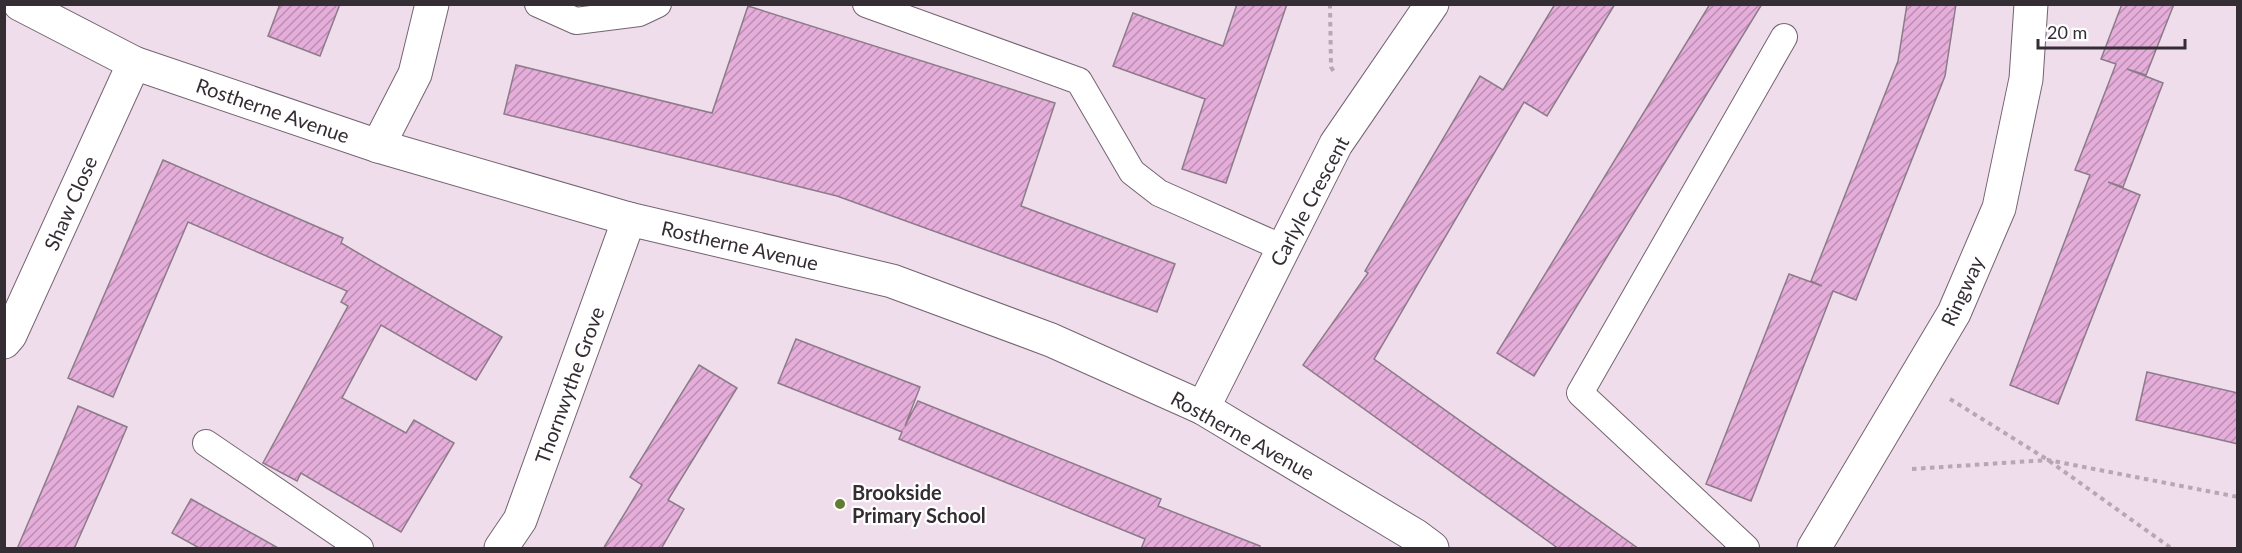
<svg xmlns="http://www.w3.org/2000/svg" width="2242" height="553" viewBox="0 0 2242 553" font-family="Lato,sans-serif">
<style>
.building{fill:url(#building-hatch);stroke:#8c7b88;stroke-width:1.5}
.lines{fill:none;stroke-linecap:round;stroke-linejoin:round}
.service-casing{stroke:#746471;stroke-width:28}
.minor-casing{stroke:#746471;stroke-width:35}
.path{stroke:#b6a7b3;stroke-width:4;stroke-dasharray:4.5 4.5;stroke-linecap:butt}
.service{stroke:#fff;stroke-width:26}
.minor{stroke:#fff;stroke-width:33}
.poi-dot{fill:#627d31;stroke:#fff;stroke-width:2}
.labels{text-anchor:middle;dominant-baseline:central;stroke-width:4.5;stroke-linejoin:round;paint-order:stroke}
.street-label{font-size:20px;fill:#342d33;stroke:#fff}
.poi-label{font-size:20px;font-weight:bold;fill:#342d33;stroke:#fff;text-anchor:start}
</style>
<defs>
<pattern id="building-hatch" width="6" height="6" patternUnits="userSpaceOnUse" patternTransform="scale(1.5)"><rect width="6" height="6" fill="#e5adda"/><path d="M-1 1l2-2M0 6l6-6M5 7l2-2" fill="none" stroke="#ba8db1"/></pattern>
</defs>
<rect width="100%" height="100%" fill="#f0ddec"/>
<!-- building -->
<g class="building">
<path d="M280 4H340L320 56 268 36Z"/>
<path d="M1237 4H1287L1226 183 1182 169 1205 99 1113 66 1133 13 1223 46Z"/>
<path d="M1555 4H1615L1547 116 1524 102 1374 359 1639 549H1559L1303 365 1368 273 1365 271 1480 76 1503 90Z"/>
<path d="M1710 4H1762L1534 376 1497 353Z"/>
<path d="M1907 4H1956L1945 76 1856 300 1833 291 1751 501 1706 484 1789 274 1822 286 1811 281 1898 61Z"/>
<path d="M2122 4H2174L2146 75 2127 69 2163 83 2123 187 2108 182 2140 195 2058 404 2010 385 2090 175 2075 170 2116 64 2101 59Z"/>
<path d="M748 6 1055 103 1021 206 1175 264 1157 312 837 196 504 114 516 65 712 113Z"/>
<path d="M163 160 343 238 341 243 502 337 476 380 381 325 342 398 406 433 414 420 454 443 401 532 301 473 297 481 263 463 348 306 341 302 347 291 188 222 113 397 68 378Z"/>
<path d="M796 339 920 387 905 426 918 401 1161 499 1158 506 1260 546 1259 549H1141L1145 539 899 439 902 432 778 383Z"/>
<path d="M699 365 737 388 668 500 684 509 661 549H603L642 485 630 477Z"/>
<path d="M2147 372 2238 393V444L2136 420Z"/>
<path d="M78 406 127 427 105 479 74 549H17Z"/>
<path d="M191 499 280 549H201L172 533Z"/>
</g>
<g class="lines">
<!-- service casing -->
<g class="service-casing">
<g id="service">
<path d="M538 4 576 21 639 13 658 4"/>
<path d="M866 4 1079 81 1132 172 1159 193 1283 248"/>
<path d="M206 443 360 548"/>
<path d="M1746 548 1580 393 1784 37"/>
</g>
</g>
<!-- minor casing -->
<g class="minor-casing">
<g id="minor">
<path d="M20 4 134 63 378 146 629 219 892 281 1051 340 1203 408 1416 536 1432 548"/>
<path d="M378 146 415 74 432 4"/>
<path d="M4 342 10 335 134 63"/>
<path d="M1203 408 1336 144 1432 4"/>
<path d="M501 548 520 520 629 219"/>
<path d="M1814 548 1954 313 1999 208 2026 79 2031 4"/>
</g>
</g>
<!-- path -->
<g class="path">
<path d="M1330 4 1331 67 1334 72"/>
<path d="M1950 399 2048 460 2171 548"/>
<path d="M1912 469 2048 460 2238 497"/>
</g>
<!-- service -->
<use href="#service" class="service"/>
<!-- minor -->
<use href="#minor" class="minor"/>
</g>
<!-- markers -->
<circle class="poi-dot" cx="840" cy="504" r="6"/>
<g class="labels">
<!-- street labels -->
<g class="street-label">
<text transform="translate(273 110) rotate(19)">Rostherne Avenue</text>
<text transform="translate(1309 201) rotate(-62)">Carlyle Crescent</text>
<text transform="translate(70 203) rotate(-66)">Shaw Close</text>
<text transform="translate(740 245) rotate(13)">Rostherne Avenue</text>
<text transform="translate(1962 291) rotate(-65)">Ringway</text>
<text transform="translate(569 385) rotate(-70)">Thornwythe Grove</text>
<text transform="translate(1243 435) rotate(29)">Rostherne Avenue</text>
</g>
<!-- poi labels -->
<g class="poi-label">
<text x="852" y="492">Brookside<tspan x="852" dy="23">Primary School</tspan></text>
</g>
</g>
<!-- border -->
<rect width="2242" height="553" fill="none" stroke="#342d33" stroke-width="12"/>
<!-- scale -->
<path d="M2038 39v9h147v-9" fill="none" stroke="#342d33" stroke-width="3"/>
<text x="2047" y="39" font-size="18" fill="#342d33" stroke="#ffffff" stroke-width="4.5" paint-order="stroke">20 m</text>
</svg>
